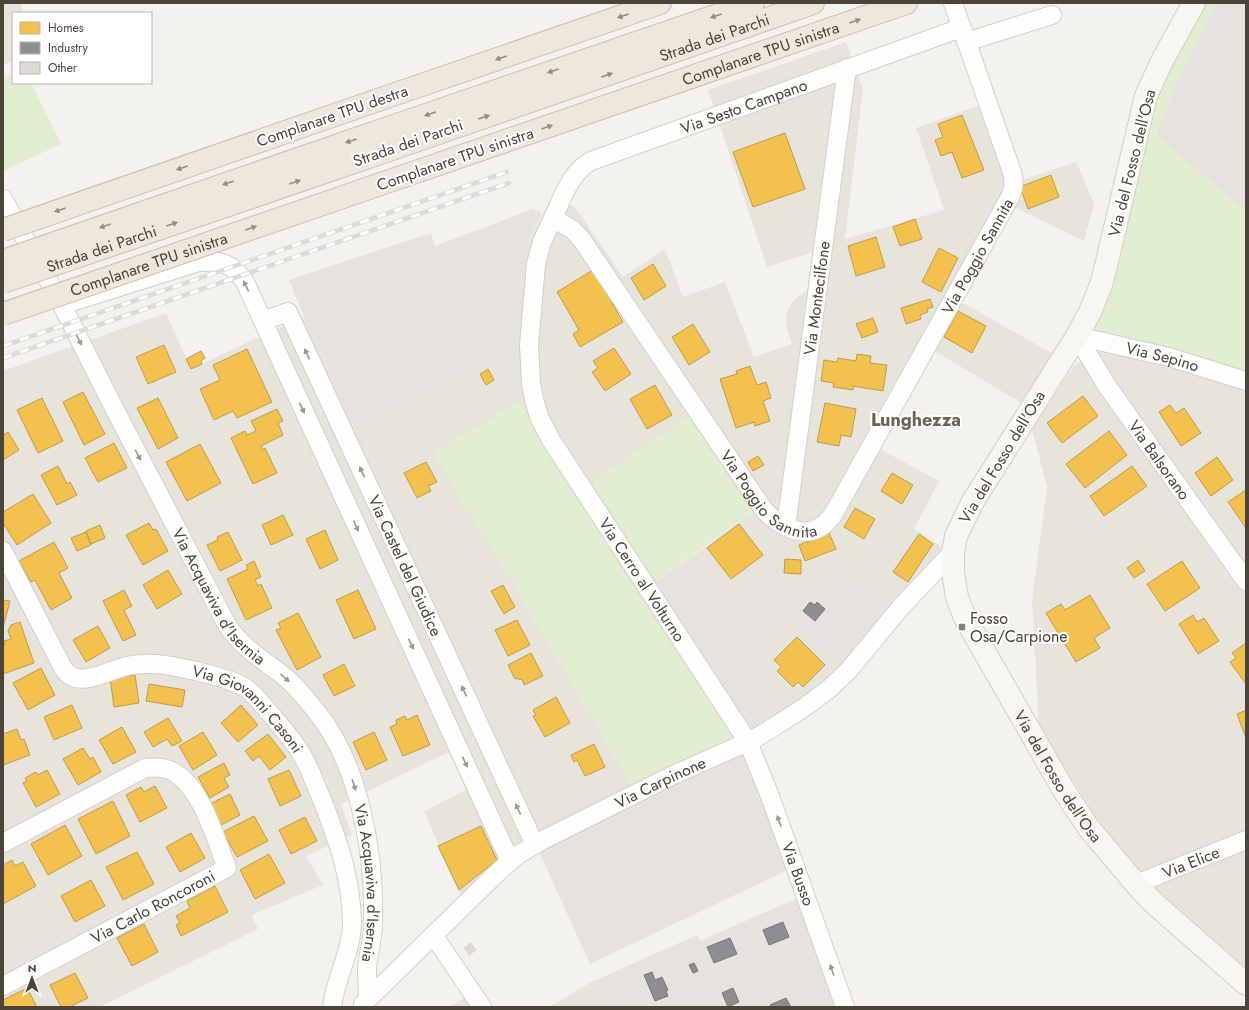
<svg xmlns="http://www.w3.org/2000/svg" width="1249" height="1010" viewBox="0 0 1249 1010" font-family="Jost,sans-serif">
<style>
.residential{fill:#e7e4dc}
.industrial{fill:#e6e2de}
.green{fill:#e1eecf}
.homes{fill:#f2c14e;stroke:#c09c48}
.industry{fill:#8d8d92;stroke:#797777}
.building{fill:#dedbd6;stroke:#dcd9d4}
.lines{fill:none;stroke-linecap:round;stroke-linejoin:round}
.street-casing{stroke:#d2d0cb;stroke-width:20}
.secondary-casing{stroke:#d3cfc5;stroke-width:24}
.highway-casing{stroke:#ccbfa9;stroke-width:24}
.street{stroke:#fdfdfc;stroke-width:18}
.secondary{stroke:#f7f6f1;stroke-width:22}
.highway{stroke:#ede8db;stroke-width:22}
.rail-casing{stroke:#dbdbda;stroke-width:4.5}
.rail{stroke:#fff;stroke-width:3;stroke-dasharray:9;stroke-linecap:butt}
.highway-bridge-casing{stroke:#ccbfa9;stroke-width:24;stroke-linecap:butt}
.highway-bridge{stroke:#ede8db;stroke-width:22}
.oneway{fill:#948e82}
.oneway2{fill:#9b9791}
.poi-dot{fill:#868178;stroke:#fff;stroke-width:1.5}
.labels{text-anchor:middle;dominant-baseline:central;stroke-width:4;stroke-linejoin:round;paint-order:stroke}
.street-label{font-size:16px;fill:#4b4439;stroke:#fff}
.poi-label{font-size:16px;fill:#4b4439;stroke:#fff;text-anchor:start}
.quarter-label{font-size:18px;font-weight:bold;fill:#6e6250;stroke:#fff}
</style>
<rect width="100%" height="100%" fill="#f4f2ee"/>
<!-- residential -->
<g class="residential">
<path d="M3 3H20L24 13H13V60L3 65Z"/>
<path d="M846 42 863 89 845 239 944 210 916 128 994 100 1022 180 1076 162 1094 204 1084 241 1014 207 962 302 1060 358 1028 407 933 350 878 448 939 481 914 529 950 552 889 617 869 584 778 594 780 566 735 603 697 553 758 508 575 493 525 414 521 402 434 453 461 500 490 544 634 789 463 900 424 811 466 790 449 752 341 804 352 835 306 856 323 885 252 915 258 929 100 1007H3V371L166 313 191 369 304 316 356 425 405 402 490 356 521 401 520 387 525 273 528 243 550 201 574 206 623 277 665 249 683 297 725 282 754 357 792 344 786 325 787 312 793 301 807 290 813 252 767 267 708 90Z"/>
<path d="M1101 347 1246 385V969L1134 869 1089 807 1039 726 1032 601 1047 487 1032 429 1073 367Z"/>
<path d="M774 616 851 663 759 733Z"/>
<path d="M596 979 607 1007H549Z"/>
</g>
<!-- industrial -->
<g class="industrial">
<path d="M1217 3H1246V211L1156 136 1172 93Z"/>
<path d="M533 209 542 213 528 243 525 273 522 338 521 401 490 356 405 402 356 425 304 316 289 280 431 233 435 246Z"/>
<path d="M697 553 735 602 780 565 778 594 869 584 889 617 851 663 774 616 759 733H751L654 583Z"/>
<path d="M747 746 792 868 590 964 537 847Z"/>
<path d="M802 896 841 1007H607L596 980 697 935 700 941Z"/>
<path d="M472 993 482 1007H450Z"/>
</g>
<!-- green -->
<g class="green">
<path d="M1194 3H1217L1172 93 1156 135 1246 211V383L1077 336 1135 143Z"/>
<path d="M13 74V83H31L61 144 3 171V78Z"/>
<path d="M521 401 525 414 575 493 695 413 758 508 654 583 751 733 634 789 490 544 461 500 434 453Z"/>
</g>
<!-- homes -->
<g class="homes">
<path d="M962 115 984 170 962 178 952 152 941 156 935 140 943 137 938 124Z"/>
<path d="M785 133 805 189 753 207 733 152Z"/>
<path d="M1051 175 1059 197 1028 209 1020 187Z"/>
<path d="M915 219 922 239 900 246 893 227Z"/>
<path d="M876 237 885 267 856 276 848 246Z"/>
<path d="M939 248 958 258 941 292 922 282Z"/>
<path d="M653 264 666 286 644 300 631 278Z"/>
<path d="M593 270 623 322 580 347 573 334 579 330 557 292Z"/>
<path d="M930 299 933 307 927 309 928 312 920 315 921 319 906 324 901 308Z"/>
<path d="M958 311 986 326 972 353 944 337Z"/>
<path d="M873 318 878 332 862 338 856 324Z"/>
<path d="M693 324 710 352 689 365 672 337Z"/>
<path d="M164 345 176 372 148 384 136 357Z"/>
<path d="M614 348 631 374 605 391 592 372 598 368 593 361Z"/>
<path d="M247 349 272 402 237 418 233 411 214 420 200 389 220 380 213 365Z"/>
<path d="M201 351 205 358 201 361 202 364 191 369 186 359Z"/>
<path d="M857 354 871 356 870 363 887 365 883 391 853 386V390L833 387 834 383 821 381 824 360 837 362 838 358 856 361Z"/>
<path d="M750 366 757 385 766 382 771 398 763 401 770 421 755 426 754 422 736 428 720 379 737 374 736 371Z"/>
<path d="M488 369 494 380 486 385 480 374Z"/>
<path d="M655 385 672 415 647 429 630 399Z"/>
<path d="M83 392 105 434 84 445 63 402Z"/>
<path d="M1083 396 1098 416 1062 443 1047 423Z"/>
<path d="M42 398 63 441 38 453 17 410Z"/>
<path d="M158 398 178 438 158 449 137 408Z"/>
<path d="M825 403 856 409 851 437 841 435 839 446 817 442Z"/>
<path d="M1170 405 1176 413 1184 408 1201 433 1181 446 1159 412Z"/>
<path d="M277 409 283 421 278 423 283 435 261 446 263 450 265 448 277 473 253 484 231 438 245 431 247 435 256 431 251 421Z"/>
<path d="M1109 431 1127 455 1085 488 1066 464Z"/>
<path d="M8 432 19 450 3 460V435Z"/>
<path d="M114 443 127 468 98 482 85 458Z"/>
<path d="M200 444 221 483 187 501 166 462Z"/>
<path d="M758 456 764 465 753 471 748 462Z"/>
<path d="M1217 457 1233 480 1211 496 1195 473Z"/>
<path d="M426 462 437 482 428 486 431 491 417 498 404 473Z"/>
<path d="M58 466 67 484 70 482 77 495 57 505 41 475Z"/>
<path d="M1132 466 1147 486 1104 516 1090 496Z"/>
<path d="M892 473 913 485 902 504 881 491Z"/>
<path d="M1246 490V528L1228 502Z"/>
<path d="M33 494 51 523 17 545 3 523V512Z"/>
<path d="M855 508 875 519 864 539 844 527Z"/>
<path d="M283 515 293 535 271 545 262 525Z"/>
<path d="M149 523 153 530 156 529 168 551 143 565 126 535Z"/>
<path d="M739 524 763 555 731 579 707 548Z"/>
<path d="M100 525 105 538 91 544 86 531Z"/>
<path d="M325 530 338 560 320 569 306 539Z"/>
<path d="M86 532 91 545 77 551 71 538Z"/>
<path d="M228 532 242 560 220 571 207 545 218 540 217 537Z"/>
<path d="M829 533 836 549 805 561 799 545Z"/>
<path d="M919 534 933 544 908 582 893 572Z"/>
<path d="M54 542 68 568 59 573 72 598 51 610 35 580 31 582 19 561Z"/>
<path d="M785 559 801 560V574L784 573Z"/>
<path d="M1138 560 1145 571 1134 578 1127 568Z"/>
<path d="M254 561 261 577 255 580 258 586 261 584 272 608 246 620 227 579 248 569 246 565Z"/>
<path d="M1182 561 1200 588 1165 611 1147 584Z"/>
<path d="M168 570 182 594 157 609 143 585Z"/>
<path d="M503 585 515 607 504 614 491 591Z"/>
<path d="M124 590 132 606 124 610 136 635 123 641 103 601Z"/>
<path d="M358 590 376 629 354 639 336 600Z"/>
<path d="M1090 595 1110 628 1094 638 1100 648 1076 662 1046 613 1061 604 1065 610Z"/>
<path d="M3 600 10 601 3 628Z"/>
<path d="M298 613 321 657 297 670 276 630 281 628 278 623Z"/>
<path d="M1193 615 1197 622 1204 618 1219 641 1198 654 1179 624Z"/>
<path d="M517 620 530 645 508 656 495 630Z"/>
<path d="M20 622 34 663 3 674V645H5L4 641 11 639 8 631 11 625Z"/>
<path d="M98 626 110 648 86 662 73 640Z"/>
<path d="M797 637 825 665 803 687 798 682 793 687 777 671 781 667 774 660Z"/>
<path d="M1246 643V684L1230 662 1236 658 1232 653Z"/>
<path d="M531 653 543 676 524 685 522 679 519 680 518 678 515 679 508 665Z"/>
<path d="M344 664 355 686 334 696 323 675Z"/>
<path d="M41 668 55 695 28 710 13 683Z"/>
<path d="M135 675 139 703 114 707 110 678Z"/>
<path d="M149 684 185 690 182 707 146 701Z"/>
<path d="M556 697 570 723 545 737 533 716 536 715 533 710Z"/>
<path d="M72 705 82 728 54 740 44 717Z"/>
<path d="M241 705 258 725 238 742 221 723Z"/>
<path d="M1246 710V738L1237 714Z"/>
<path d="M417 715 430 745 403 756 390 727 397 724 396 720 405 716 407 720Z"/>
<path d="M168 718 182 741 172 746 167 739 153 747 144 732Z"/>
<path d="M122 727 136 752 113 764 99 740Z"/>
<path d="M17 729 21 740 24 739 30 755 3 765V734Z"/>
<path d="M203 732 217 755 193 770 179 746Z"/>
<path d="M374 732 387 760 366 770 353 742Z"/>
<path d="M268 734 286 757 270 770 259 756 253 761 245 751Z"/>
<path d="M594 744 605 767 585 776 577 760 574 762 571 755Z"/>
<path d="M83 748 90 759 93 757 101 772 78 785 63 759Z"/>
<path d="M224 763 230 775 224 778 229 787 210 798 198 777Z"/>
<path d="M47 770 60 794 36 807 23 783 27 781 25 778 36 772 38 775Z"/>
<path d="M289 770 301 796 280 806 268 779Z"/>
<path d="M155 786 167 808 140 822 126 795 141 787 144 792Z"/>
<path d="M230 794 240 815 221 825 210 804Z"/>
<path d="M113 801 130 836 96 854 78 819Z"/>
<path d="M254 816 268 841 237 857 223 832Z"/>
<path d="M305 817 317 841 291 854 279 830Z"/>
<path d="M65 825 82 856 48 875 31 844Z"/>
<path d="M481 826 497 860 459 890 438 846Z"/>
<path d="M191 833 205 858 180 872 166 847Z"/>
<path d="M137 852 154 884 123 900 106 867Z"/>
<path d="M269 854 285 883 255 899 240 870Z"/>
<path d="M12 860 15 866 23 862 36 886 3 904V865Z"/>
<path d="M91 880 105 906 75 922 61 896Z"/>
<path d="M215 886 228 912 181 936 176 925 180 923 176 916 190 908 187 901Z"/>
<path d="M144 924 158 952 132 966 117 938Z"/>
<path d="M75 973 88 998 69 1007H61L50 985Z"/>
<path d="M27 988 37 1007H3V1000Z"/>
</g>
<!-- industry -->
<g class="industry">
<path d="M810 602 815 605 817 602 825 609 815 621 803 611Z"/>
<path d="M783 922 789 937 769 945 763 930Z"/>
<path d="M730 938 737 954 714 963 707 947Z"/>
<path d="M694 963 698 971 693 973 689 965Z"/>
<path d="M652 972 655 980 662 977 668 990 666 991 668 996 655 1001 644 975Z"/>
<path d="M733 988 739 1002 728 1007 722 993Z"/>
<path d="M786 998 791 1007H771L770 1005Z"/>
</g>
<!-- building -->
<path class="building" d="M471 943 476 950 469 955 464 948Z"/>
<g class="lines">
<!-- street casing -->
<g class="street-casing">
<g id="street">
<path d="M966 42 1052 15"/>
<path id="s1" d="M3 199 62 305 113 406 227 625C243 649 264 660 285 677 297 687 306 699 316 711 360 765 375 855 373 924 373 939 368 954 367 969 367 979 368 989 368 999"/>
<path id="s2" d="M553 218C563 197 570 173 591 161L961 28"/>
<path d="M62 305 199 262C221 260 232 263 245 282L510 861"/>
<path id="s3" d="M263 321 288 312 535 845"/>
<path id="s4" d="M1077 336 1107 386 1246 581"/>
<path id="s5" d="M1077 336 1169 357 1246 381"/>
<path id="s6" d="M786 527 847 68"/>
<path id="s7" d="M3 551 63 668C76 688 99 675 117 669 126 666 135 664 144 664 164 662 229 677 246 688 256 696 265 707 273 717 283 729 294 741 302 755 311 770 316 787 323 802 339 844 351 877 352 922 352 952 335 978 332 1007"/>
<path d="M3 843 145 768C154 767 163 767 172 771 202 787 215 838 227 868L3 986"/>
<path id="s8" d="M1136 884 1246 840"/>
<path d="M434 936 482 1007"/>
<path id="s9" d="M363 1004 497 873 516 856 541 841 669 777 754 739 780 723 805 707 829 689 849 670 901 607 953 552"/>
<path id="s10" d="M845 1007 770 796 748 742 551 440 539 417 534 399 531 384 529 345 536 264 542 242 553 218 573 230 582 240 764 510C784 531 814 544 834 513L1009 199C1014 190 1015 182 1012 172L953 3"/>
</g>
</g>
<!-- secondary casing -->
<g class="secondary-casing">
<g id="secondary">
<path id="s11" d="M1194 3 1162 61 1146 96 1106 266 1101 285 1090 312 1077 336 972 503 956 536 953 552V572L957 597 965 618 1063 789 1088 827 1141 890 1156 905 1246 984"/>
</g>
</g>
<!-- highway casing -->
<g class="highway-casing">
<g id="highway">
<path d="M378 100 660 3"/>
<path d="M388 128 753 3"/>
<path id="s12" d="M395 148 813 3"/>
<path id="s13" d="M404 176 906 3"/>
</g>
</g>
<!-- street -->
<use href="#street" class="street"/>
<!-- secondary -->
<use href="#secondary" class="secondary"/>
<!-- highway -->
<use href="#highway" class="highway"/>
<!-- rail casing -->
<g class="rail-casing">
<g id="rail">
<path d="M3 346 507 172"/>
<path d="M3 358 509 183"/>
</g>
</g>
<!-- rail -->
<use href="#rail" class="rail"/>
<!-- highway-bridge casing -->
<g class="highway-bridge-casing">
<g id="highway-bridge">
<path d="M3 230 378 100"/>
<path d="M3 261 388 128"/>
<path id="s14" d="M3 282 395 148"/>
<path id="s15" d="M3 314 404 176"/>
</g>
</g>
<!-- highway-bridge -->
<use href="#highway-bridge" class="highway-bridge"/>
</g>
<!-- one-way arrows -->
<defs><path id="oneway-solid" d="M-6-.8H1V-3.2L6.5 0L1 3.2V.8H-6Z"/></defs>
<g class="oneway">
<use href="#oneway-solid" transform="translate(623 16) rotate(161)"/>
<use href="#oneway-solid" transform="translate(716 16) rotate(161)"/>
<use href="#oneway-solid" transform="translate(855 21) rotate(-19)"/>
<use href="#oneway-solid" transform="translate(501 58) rotate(161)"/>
<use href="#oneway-solid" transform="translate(553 71) rotate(161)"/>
<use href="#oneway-solid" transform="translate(607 75) rotate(-19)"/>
<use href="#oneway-solid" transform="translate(430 114) rotate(161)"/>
<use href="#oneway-solid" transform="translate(484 117) rotate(-19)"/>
<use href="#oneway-solid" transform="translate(547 127) rotate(-19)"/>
<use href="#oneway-solid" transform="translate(351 141) rotate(161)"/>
<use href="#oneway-solid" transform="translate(182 168) rotate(161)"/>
<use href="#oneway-solid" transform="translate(295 182) rotate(-19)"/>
<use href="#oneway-solid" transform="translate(228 183) rotate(161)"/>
<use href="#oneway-solid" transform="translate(60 210) rotate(161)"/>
<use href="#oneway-solid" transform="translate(172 224) rotate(-19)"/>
<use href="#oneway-solid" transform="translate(105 226) rotate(161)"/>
<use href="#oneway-solid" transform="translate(251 228) rotate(-19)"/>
</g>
<g class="oneway2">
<use href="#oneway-solid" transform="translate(246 286) rotate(-116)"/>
<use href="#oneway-solid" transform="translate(79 340) rotate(63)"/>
<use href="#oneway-solid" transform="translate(307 354) rotate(-115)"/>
<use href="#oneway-solid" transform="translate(302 408) rotate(65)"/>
<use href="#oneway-solid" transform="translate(138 455) rotate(62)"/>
<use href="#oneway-solid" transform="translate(362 472) rotate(-115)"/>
<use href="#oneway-solid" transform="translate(356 526) rotate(65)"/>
<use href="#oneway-solid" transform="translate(411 644) rotate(65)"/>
<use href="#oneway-solid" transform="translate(285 678) rotate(41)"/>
<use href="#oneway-solid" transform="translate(464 691) rotate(-115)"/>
<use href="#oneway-solid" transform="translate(465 762) rotate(65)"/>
<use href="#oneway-solid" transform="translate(354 785) rotate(72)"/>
<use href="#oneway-solid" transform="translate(518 809) rotate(-115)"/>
<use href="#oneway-solid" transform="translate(779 821) rotate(-110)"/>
<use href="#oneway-solid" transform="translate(832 970) rotate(-109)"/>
</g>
<!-- markers -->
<rect class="poi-dot" x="958" y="623" width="8" height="8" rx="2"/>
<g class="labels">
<!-- street labels -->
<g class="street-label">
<text stroke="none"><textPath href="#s12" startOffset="338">Strada dei Parchi</textPath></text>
<text stroke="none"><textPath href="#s13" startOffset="377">Complanare TPU sinistra</textPath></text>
<text stroke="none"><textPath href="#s2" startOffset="232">Via Sesto Campano</textPath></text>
<text transform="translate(332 116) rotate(-19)">Complanare TPU destra</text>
<text transform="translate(408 143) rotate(-19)">Strada dei Parchi</text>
<text transform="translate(455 159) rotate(-19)">Complanare TPU sinistra</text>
<text transform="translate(1132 163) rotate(-76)">Via del Fosso dell'Osa</text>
<text stroke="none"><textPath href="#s14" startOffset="104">Strada dei Parchi</textPath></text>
<text stroke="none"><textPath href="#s10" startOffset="1612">Via Poggio Sannita</textPath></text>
<text stroke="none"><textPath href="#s15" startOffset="154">Complanare TPU sinistra</textPath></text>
<text stroke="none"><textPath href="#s6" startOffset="231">Via Montecilfone</textPath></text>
<text stroke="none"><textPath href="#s5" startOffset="88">Via Sepino</textPath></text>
<text transform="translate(1002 457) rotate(-59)">Via del Fosso dell'Osa</text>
<text stroke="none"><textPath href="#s4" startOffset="149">Via Balsorano</textPath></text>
<text stroke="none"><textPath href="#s10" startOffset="1229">Via Poggio Sannita</textPath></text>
<text stroke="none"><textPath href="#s3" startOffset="306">Via Castel del Giudice</textPath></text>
<text transform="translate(642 580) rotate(57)">Via Cerro al Volturno</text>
<text stroke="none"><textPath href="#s1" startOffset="453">Via Acquaviva d'Isernia</textPath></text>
<text stroke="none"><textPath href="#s7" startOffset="337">Via Giovanni Casoni</textPath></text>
<text stroke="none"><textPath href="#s11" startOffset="857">Via del Fosso dell'Osa</textPath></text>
<text stroke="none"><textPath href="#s9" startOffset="375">Via Carpinone</textPath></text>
<text stroke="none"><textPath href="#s8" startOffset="59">Via Elice</textPath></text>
<text transform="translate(798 874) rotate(70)">Via Busso</text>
<text stroke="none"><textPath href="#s1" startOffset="789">Via Acquaviva d'Isernia</textPath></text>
<text transform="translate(153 907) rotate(-28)">Via Carlo Roncoroni</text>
</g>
<!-- poi labels -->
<g class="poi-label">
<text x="970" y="618">Fosso<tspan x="970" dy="18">Osa/Carpione</tspan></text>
</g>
<!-- quarter labels -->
<g class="quarter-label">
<text x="916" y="420">Lunghezza</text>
</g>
</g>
<!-- border -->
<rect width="1249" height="1010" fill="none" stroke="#4b4439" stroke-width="8"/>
<!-- legend -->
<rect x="12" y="12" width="140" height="72" fill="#ffffff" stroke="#b7b4b0"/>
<rect x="20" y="22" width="20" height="12" fill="#f2c14e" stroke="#b7b4b0"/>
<text x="48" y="32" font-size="12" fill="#4b4439">Homes</text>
<rect x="20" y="42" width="20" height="12" fill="#8d8d92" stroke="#b7b4b0"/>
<text x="48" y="52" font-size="12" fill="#4b4439">Industry</text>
<rect x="20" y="62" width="20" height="12" fill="#dedbd6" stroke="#b7b4b0"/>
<text x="48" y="72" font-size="12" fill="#4b4439">Other</text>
<!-- north arrow -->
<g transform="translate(32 978)" stroke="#ffffff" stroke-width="3" paint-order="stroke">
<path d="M0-3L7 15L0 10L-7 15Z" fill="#4b4439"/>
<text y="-6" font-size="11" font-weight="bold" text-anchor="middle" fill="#4b4439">N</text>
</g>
</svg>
